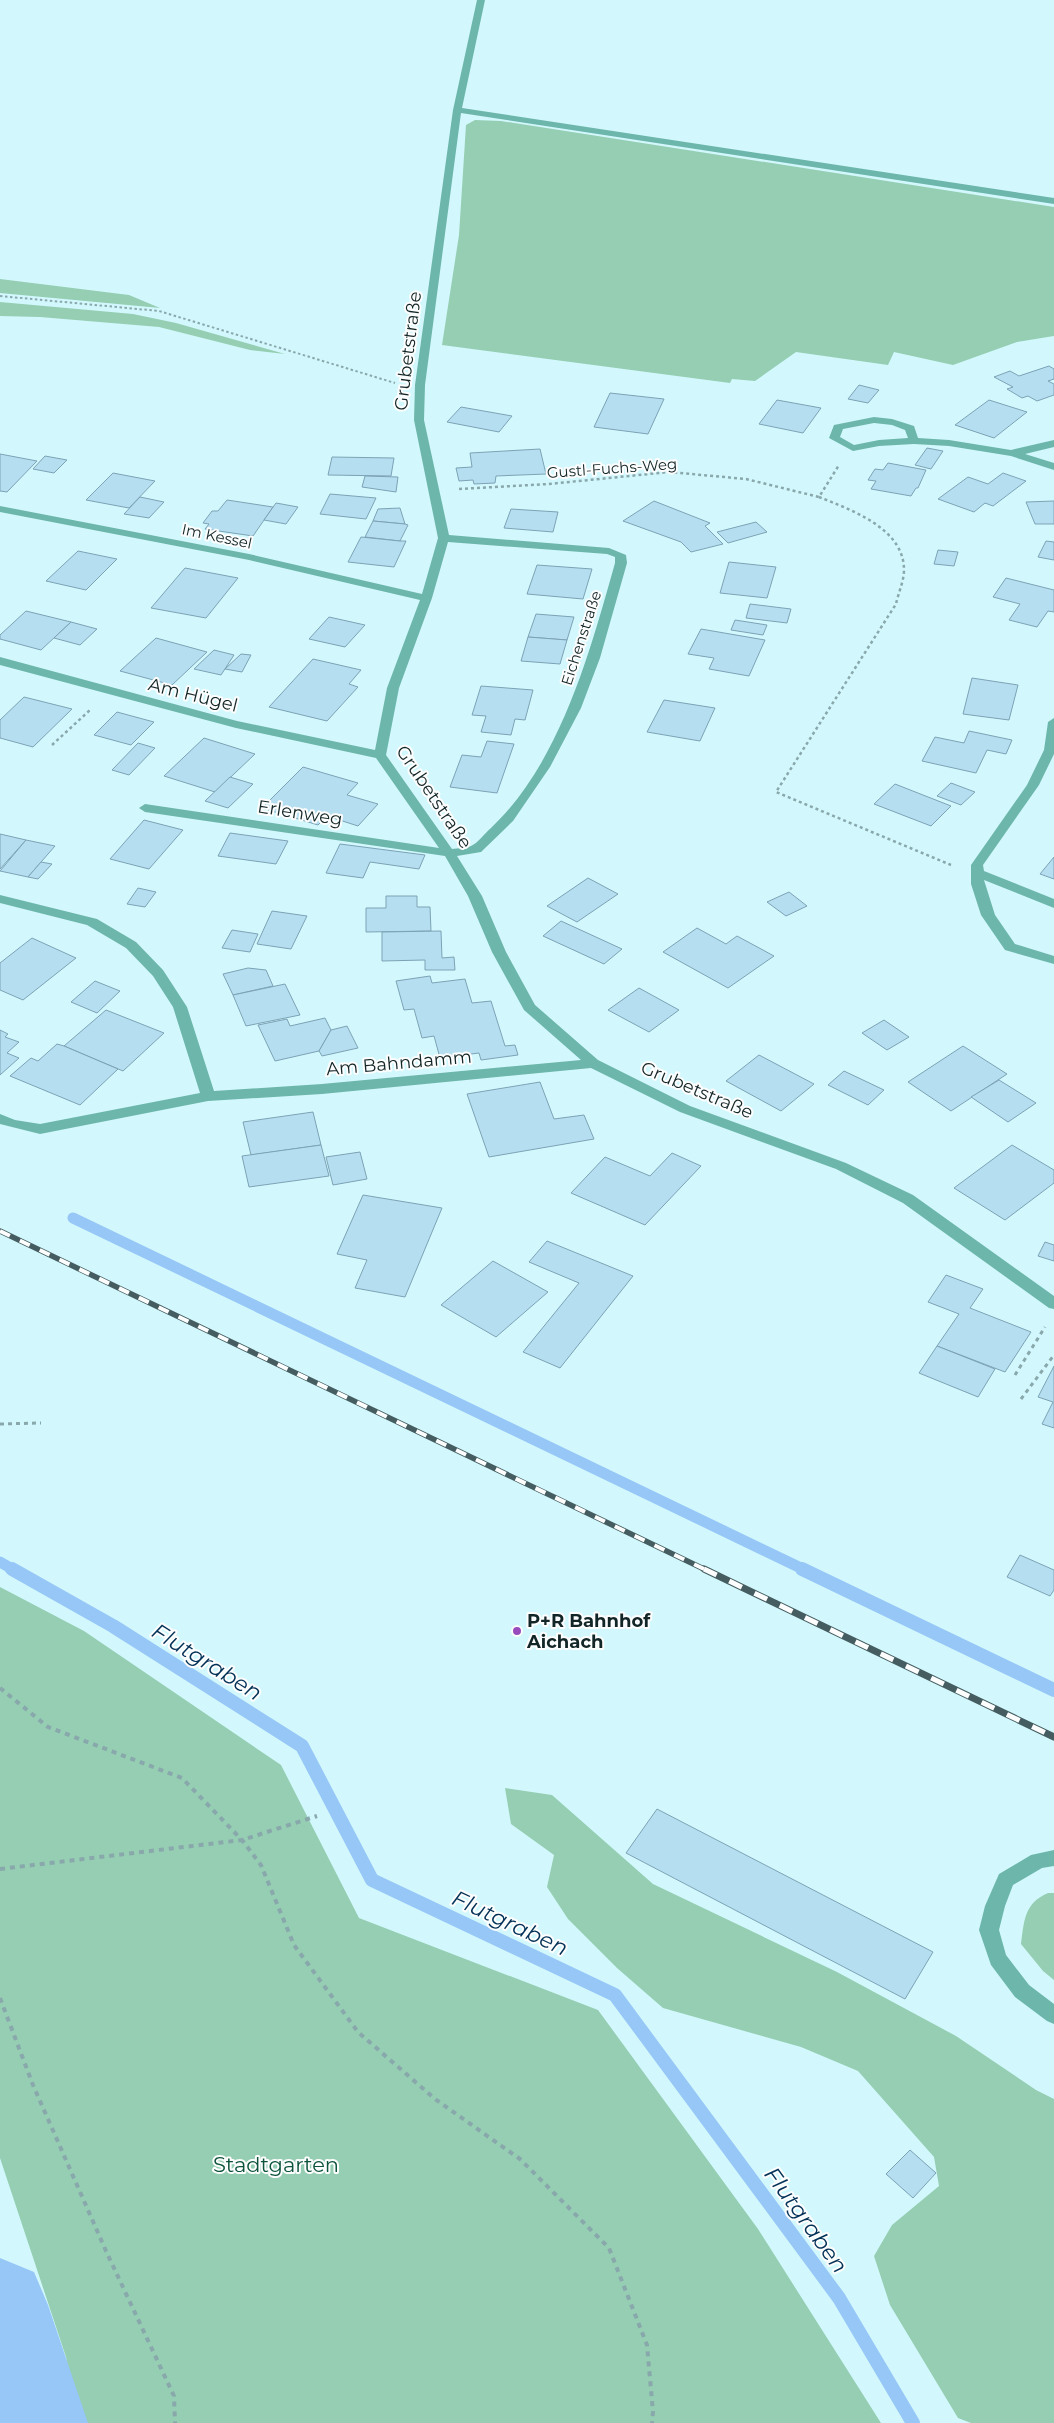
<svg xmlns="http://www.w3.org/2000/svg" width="1054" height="2423" viewBox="0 0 1054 2423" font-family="Montserrat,sans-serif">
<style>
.green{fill:#95ceb2}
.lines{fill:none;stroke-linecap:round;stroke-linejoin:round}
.stream-far1{stroke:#97c7f7;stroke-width:11}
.stream{stroke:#97c7f7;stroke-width:14}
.river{fill:#97c7f7;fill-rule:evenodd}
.building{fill:#b5def1;stroke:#7ca3b5}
.path-far3{stroke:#89a8ac;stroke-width:2;stroke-dasharray:2.5 2.5;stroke-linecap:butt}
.path-far2{stroke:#89a8ac;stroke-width:2.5;stroke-dasharray:3 3;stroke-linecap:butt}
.path-far1{stroke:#89a8ac;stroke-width:3;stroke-dasharray:4 4;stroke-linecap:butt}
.path{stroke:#89a8ac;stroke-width:4;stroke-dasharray:5 5;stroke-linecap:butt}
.service{fill:#6db6ab;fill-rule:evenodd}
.minor{fill:#6db6ab;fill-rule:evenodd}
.rail-far1-casing{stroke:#455d60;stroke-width:5.5}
.rail-casing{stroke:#455d60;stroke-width:7}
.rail-far1{stroke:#fdfdfd;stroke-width:4;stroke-dasharray:11;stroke-linecap:butt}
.rail{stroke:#fdfdfd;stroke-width:5;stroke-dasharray:14;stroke-linecap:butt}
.poi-dot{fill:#984bbd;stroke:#fdfdfd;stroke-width:2}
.labels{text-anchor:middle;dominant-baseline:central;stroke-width:4;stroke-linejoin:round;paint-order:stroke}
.far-street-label{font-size:15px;fill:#122527;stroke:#fdfdfd}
.street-label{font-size:18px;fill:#122527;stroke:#fdfdfd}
.poi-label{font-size:18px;font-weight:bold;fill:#122527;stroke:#fdfdfd;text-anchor:start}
.near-park-label{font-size:21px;fill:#0b543a;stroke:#fdfdfd}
.near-water-label{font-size:22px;font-style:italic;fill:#023157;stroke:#fdfdfd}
</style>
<rect width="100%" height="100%" fill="#d2f8fd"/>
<!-- green -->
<g class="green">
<path d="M475 120 501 121 1054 207V336L1017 342 953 365 894 352 888 365 796 352 755 381 732 379 730 383 442 345 459 235 466 125Z"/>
<path d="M0 279 129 295 160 308 0 293Z"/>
<path d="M0 302 133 314 176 323 285 354 250 350 159 327 40 317 0 316Z"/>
<path d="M0 1587 84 1631 281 1765 359 1918 598 2010 758 2229 881 2423H79L66 2357 0 2158Z"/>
<path d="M505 1788 552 1795 653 1884 837 1972 956 2036 1036 2090 1054 2099V2423H971L958 2418 890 2305 874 2256 892 2225 939 2186 934 2157 858 2071 801 2047 663 2008 617 1968 568 1919 547 1887 554 1855 511 1824Z"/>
<path d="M1048 1893H1054V1980L1043 1971 1021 1944C1024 1922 1024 1903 1048 1893Z"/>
</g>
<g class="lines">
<!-- stream-far1 -->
<g class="stream-far1">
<path d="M73 1218 805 1570"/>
<path d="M0 1562 14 1570"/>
</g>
<!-- stream -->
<g class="stream">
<path d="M12 1569 113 1626 302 1746 372 1880 615 1995 839 2298 913 2423"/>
<path d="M802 1569 1054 1690"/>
</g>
<!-- river -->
<path class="river" d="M0 2258 34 2272 48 2305 88 2423H0Z"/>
</g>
<!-- building -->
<g class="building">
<path d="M1049 366 1054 369V379L1048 381 1054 384V395L1037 401 1028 396 1022 398 1007 389 1013 387 994 377 1010 371 1019 376Z"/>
<path d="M859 385 879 390 868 403 848 399Z"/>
<path d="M610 393 664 399 648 434 594 427Z"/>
<path d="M777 400 821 408 803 433 759 424Z"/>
<path d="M989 400 1027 412 994 438 955 425Z"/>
<path d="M461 407 512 416 499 432 447 422Z"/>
<path d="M927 448 943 451 931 469 915 465Z"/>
<path d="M540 449 546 474 496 476 495 483 474 484 473 480 459 481 456 468 472 467 470 453Z"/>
<path d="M0 454 37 461 7 492 0 491Z"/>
<path d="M45 456 67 460 54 473 33 469Z"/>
<path d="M332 457 394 458 391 476 328 475Z"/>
<path d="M888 463 926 470 918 488H916L911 496 871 489 876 481 868 480 875 469 883 470Z"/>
<path d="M113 473 155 481 129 508 86 500Z"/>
<path d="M1003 473 1026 481 993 506 985 503 974 512 938 499 968 477 988 484Z"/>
<path d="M365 476 398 477 396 492 362 487Z"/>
<path d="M330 494 376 498 366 519 320 514Z"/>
<path d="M140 497 164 502 149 518 124 514Z"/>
<path d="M227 500 273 507 253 536 205 529 209 524 203 523 212 511H218Z"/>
<path d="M654 501 710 523 705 526 723 544 691 552 681 542 623 521Z"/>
<path d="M1054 501V524H1035L1026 502Z"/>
<path d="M276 503 298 507 286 524 264 520Z"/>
<path d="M400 508 405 524 373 521 378 509Z"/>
<path d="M511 509 558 512 553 532 504 528Z"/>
<path d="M373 521 405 524 408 525 400 541 365 537Z"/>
<path d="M756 522 767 532 728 543 717 532Z"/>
<path d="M361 537 400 541H406L394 567 348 562Z"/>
<path d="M1046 541 1054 542V560L1038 557Z"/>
<path d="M938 550 958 552 954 566 934 564Z"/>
<path d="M78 551 117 559 86 590 46 581Z"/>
<path d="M729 562 776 567 767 598 720 593Z"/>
<path d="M537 565 592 569 583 599 527 594Z"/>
<path d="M185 568 238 578 206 618 151 608Z"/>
<path d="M1006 578 1054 590V612L1048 611 1037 627 1009 620 1020 604 993 597Z"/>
<path d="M750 604 791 609 787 623 746 618Z"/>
<path d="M26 611 71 622 41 650 0 639V635Z"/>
<path d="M536 614 574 617 567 640 528 637Z"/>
<path d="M329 617 365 625 345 647 309 639Z"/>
<path d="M735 620 767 625 763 635 731 630Z"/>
<path d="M71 622 97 629 80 645 54 638Z"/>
<path d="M701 629 765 640 749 676 709 669 714 658 688 654Z"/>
<path d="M528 637 567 640 560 664 521 661Z"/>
<path d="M156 638 207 652 172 685 120 671Z"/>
<path d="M214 650 234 655 221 675 194 669Z"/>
<path d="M241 654 251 655 242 672 225 669Z"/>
<path d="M313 659 361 670 349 684 358 687 327 721 269 707Z"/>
<path d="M972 678 1018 685 1009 720 963 714Z"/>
<path d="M481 686 533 690 525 720 515 719 511 735 481 732 486 716 472 715Z"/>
<path d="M24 697 72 709 33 747 0 738V720Z"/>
<path d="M664 700 715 708 700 741 647 732Z"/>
<path d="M117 712 154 722 131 745 94 735Z"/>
<path d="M969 731 1012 740 1006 754 987 750 976 773 922 761 935 737 964 743Z"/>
<path d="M204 738 255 754 215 792 164 776Z"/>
<path d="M487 741 514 744 497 793 450 787 462 755 481 757Z"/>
<path d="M138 743 155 748 129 775 112 770Z"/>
<path d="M303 767 358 783 347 795 378 804 358 826 327 816 318 825 262 808Z"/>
<path d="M230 777 253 784 228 808 205 801Z"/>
<path d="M951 783 975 792 961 805 937 796Z"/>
<path d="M895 784 951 806 931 826 874 804Z"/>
<path d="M144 820 183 830 149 869 110 859Z"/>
<path d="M230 833 288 841 276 864 218 856Z"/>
<path d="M0 834 26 840 0 869Z"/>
<path d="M26 840 55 846 28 877 0 871Z"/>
<path d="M340 844 425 855 419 869 370 862 363 878 326 873Z"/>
<path d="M1054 857V879L1040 874Z"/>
<path d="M41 862 52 864 38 879 28 877Z"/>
<path d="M588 878 618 894 577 922 547 906Z"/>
<path d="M138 888 156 892 145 907 127 904Z"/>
<path d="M789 892 807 906 786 916 767 902Z"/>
<path d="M386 896H417V907H430L431 931 366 932V908H386Z"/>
<path d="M272 911 307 916 291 949 257 944Z"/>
<path d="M561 921 622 949 604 964 543 936Z"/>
<path d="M697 928 726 944 737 936 774 956 728 988 663 952Z"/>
<path d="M232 930 258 934 250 952 222 948Z"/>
<path d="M441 931 442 958 454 957 455 970H425V960L382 961V932Z"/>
<path d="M32 938 76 958 23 1000 0 990V963Z"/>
<path d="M248 968 266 970 273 986 233 995 223 974Z"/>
<path d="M430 976 432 983 465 979 472 1003 491 1001 505 1046 515 1045 518 1055 481 1060 479 1053 440 1058 434 1036 422 1038 414 1009 404 1010 396 981Z"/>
<path d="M95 981 120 991 97 1013 71 1002Z"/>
<path d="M285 984 300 1015 246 1026 233 995Z"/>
<path d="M639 988 679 1010 649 1032 608 1010Z"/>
<path d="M106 1010 164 1033 123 1071 64 1046Z"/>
<path d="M325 1018 331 1030 319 1051 275 1061 258 1025 287 1019 290 1026Z"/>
<path d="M884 1020 909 1037 887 1050 862 1033Z"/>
<path d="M347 1026 358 1048 322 1056 319 1051 331 1030Z"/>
<path d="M0 1030 8 1034 5 1037 19 1042 7 1053 19 1058 0 1075Z"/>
<path d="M57 1044 64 1046 118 1069 80 1105 10 1076 31 1058 38 1061Z"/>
<path d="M963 1046 1007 1074 951 1111 908 1082Z"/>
<path d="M759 1055 814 1084 781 1111 726 1081Z"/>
<path d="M844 1071 884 1090 868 1105 828 1085Z"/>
<path d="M999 1080 1036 1103 1008 1122 971 1097Z"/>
<path d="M540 1082 554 1119 584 1115 594 1139 489 1157 467 1094Z"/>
<path d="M313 1112 321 1145 251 1155 243 1122Z"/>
<path d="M321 1145 329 1176 249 1187 242 1156Z"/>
<path d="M1012 1145 1054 1170V1183L1005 1220 954 1188Z"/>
<path d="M360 1152 367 1179 333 1185 326 1157Z"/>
<path d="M672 1153 701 1166 645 1225 571 1193 605 1157 650 1176Z"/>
<path d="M363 1195 442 1208 405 1297 355 1288 367 1260 337 1254Z"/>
<path d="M547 1241 633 1276 560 1368 523 1352 579 1283 529 1262Z"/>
<path d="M1045 1242 1054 1245V1261L1038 1256Z"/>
<path d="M493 1261 548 1292 496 1337 441 1305Z"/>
<path d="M946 1275 983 1289 970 1308 1031 1332 1005 1372 937 1346 959 1314 928 1302Z"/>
<path d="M937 1346 995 1369 978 1397 919 1373Z"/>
<path d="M1054 1366V1428L1042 1424 1053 1402 1038 1397Z"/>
<path d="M1020 1555 1054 1570V1590L1050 1596 1007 1577Z"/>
<path d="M657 1809 933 1952 905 1999 626 1853Z"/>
<path d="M910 2150 936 2173 913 2198 886 2174Z"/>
</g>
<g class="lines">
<!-- path-far3 -->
<path class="path-far3" d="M0 296 159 311 395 383"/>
<!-- path-far2 -->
<g class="path-far2">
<path d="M459 489 549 484 669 472 746 479 819 497 839 465"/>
<path d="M819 497C851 510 904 528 904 570 904 581 898 594 896 604L776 792 951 865"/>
<path d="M52 745 90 710"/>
</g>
<!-- path-far1 -->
<g class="path-far1">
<path d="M1015 1375 1045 1327"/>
<path d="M1021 1399 1054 1355"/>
<path d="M0 1424 41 1423"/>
</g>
<!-- path -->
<g class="path">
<path d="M0 1688 48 1727 182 1778 242 1840 261 1865 294 1945 358 2032 435 2099 520 2159 609 2248 647 2345 653 2412 652 2423"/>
<path d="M0 1869 242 1840 317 1816"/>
<path d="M0 1998 33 2085 106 2251 174 2396 175 2423"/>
</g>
<!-- service -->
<path class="service" d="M1054 1850V1866L1042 1868 1013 1885 1005 1906 999 1930 1006 1955 1029 1985 1054 2004V2024L1047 2021 1015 1997 991 1965 979 1930 985 1906 999 1874 1031 1855Z"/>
<!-- minor -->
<g class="minor">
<path d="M477 0H485L462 108 1054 198V204L461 113 425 385 424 420 449 535 609 548 626 555 627 563 600 658 581 708 550 767 513 821 481 852 457 856 482 896 506 952 535 1005 598 1060 690 1106 846 1163 913 1195 1054 1296V1309L1049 1308 903 1203 836 1169 680 1112 591 1068 322 1094 208 1101 40 1134 0 1124V1114L15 1120 40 1124 200 1093 173 1007 153 976 126 948 87 925 0 903V895L97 919 136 942 163 970 187 1007 214 1091 322 1084 581 1060 524 1010 492 952 468 896 445 856 145 812 139 808 145 804 439 848 376 758 236 728 0 665V657L237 721 375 750 387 688 420 600 249 560 0 512V506L249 554 422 594 438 538 414 420 415 385 453 110ZM448 542 607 554 615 557V563C590 652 560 763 491 828 485 833 478 843 471 846 466 848 458 848 452 849L386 755 399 688 432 598Z"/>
<path d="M874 417 892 419 914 426 918 438 949 440 1011 450 1054 440V447L1025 454 1054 463V470L1011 456 949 446 914 444 879 446 853 451 829 438 834 425ZM874 423 892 425 905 430 908 438 879 440 854 445 840 437 843 429Z"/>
<path d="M1054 718V754L1039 785 983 865 984 871 1054 899V908L984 880 995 915 1015 944 1054 956V964L1005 950 981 915 971 884V865L1027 785 1044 750 1048 722Z"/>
</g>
<!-- rail-far1 casing -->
<g class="rail-far1-casing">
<path id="rail-far1" d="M0 1231 706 1570"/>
</g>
<!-- rail casing -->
<g class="rail-casing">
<path id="rail" d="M704 1569 1054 1737"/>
</g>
<!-- rail-far1 -->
<use href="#rail-far1" class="rail-far1"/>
<!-- rail -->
<use href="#rail" class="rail"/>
</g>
<!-- markers -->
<circle class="poi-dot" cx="517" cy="1631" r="5"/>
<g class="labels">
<!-- far-street labels -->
<g class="far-street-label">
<text transform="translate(612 468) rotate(-4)">Gustl-Fuchs-Weg</text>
<text transform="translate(217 536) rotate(12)">Im Kessel</text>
<text transform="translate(581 638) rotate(-72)">Eichenstraße</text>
</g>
<!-- street labels -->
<g class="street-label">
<text transform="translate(408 351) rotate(-83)">Grubetstraße</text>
<text transform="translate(193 695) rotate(14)">Am Hügel</text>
<text transform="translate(434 797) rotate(56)">Grubetstraße</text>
<text transform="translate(300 813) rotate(9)">Erlenweg</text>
<text transform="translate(399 1063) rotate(-5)">Am Bahndamm</text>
<text transform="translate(697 1090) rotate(23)">Grubetstraße</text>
</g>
<!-- poi labels -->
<g class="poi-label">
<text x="527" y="1621">P+R Bahnhof<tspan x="527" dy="21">Aichach</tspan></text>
</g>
<!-- near-park labels -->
<g class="near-park-label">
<text x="276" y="2164">Stadtgarten</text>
</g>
<!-- near-water labels -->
<g class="near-water-label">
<text transform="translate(207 1662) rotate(32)">Flutgraben</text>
<text transform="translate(510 1923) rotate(25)">Flutgraben</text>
<text transform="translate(806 2220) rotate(54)">Flutgraben</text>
</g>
</g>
</svg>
